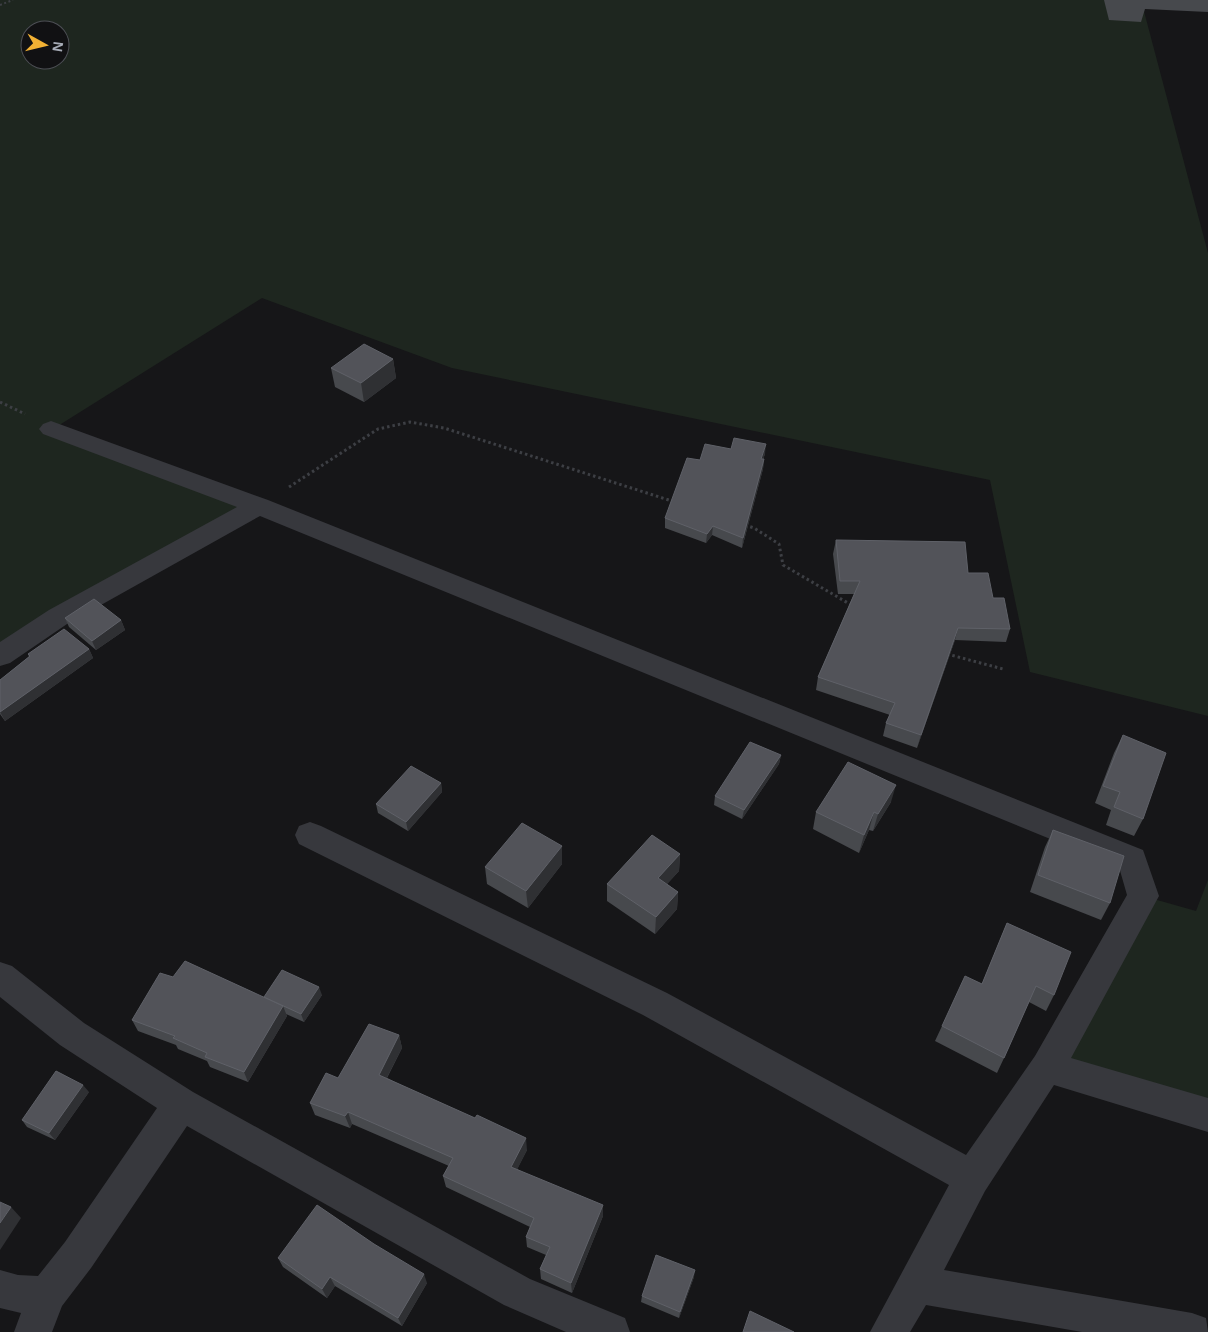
<svg xmlns="http://www.w3.org/2000/svg" width="1208" height="1332" viewBox="0 0 1208 1332" font-family="Arial,sans-serif">
<style>
.green{fill:#1e261f;fill-rule:evenodd}
.lines{fill:none;stroke-linecap:round;stroke-linejoin:round}
.path-far1{stroke:#3d3f44;stroke-width:2;stroke-dasharray:2 2.5;stroke-linecap:butt}
.path{stroke:#3d3f44;stroke-width:3;stroke-dasharray:2.5 3;stroke-linecap:butt}
.street{fill:#37383d;fill-rule:evenodd}
.wall{fill:#47494d}
.shaded-wall{fill:#2f3033}
.building{fill:#525359;stroke:#5f6168}
</style>
<rect width="100%" height="100%" fill="#161618"/>
<!-- green -->
<g class="green">
<path d="M0 0H1141L1208 253V716L1030 672 990 480 452 368 262 298 53 429 259 506 0 656ZM30 30H60V60H30Z"/>
<path d="M1208 880V1115L1047 1067 1143 896 1196 911Z"/>
</g>
<g class="lines">
<!-- path-far1 -->
<path class="path-far1" d="M0 5 13 0"/>
<!-- path -->
<g class="path">
<path d="M0 402 25 414"/>
<path d="M289 487 378 429 410 422 444 428 675 502"/>
<path d="M745 525 754 528 779 544 783 565 853 606"/>
<path d="M947 654 1003 669"/>
</g>
<!-- street -->
<g class="street">
<path d="M51 421 268 500 1143 850 1159 896 1071 1058 1208 1098V1132L1054 1085 985 1191 944 1270 1192 1313 1206 1318 1208 1332H1082L926 1305 910 1332H870L949 1185 643 1015 299 844 295 835 299 826 310 822 321 826 667 993 966 1155 1035 1056 1127 895 1119 867 260 516 67 624 10 663 0 666V642L49 610 237 507 43 434 39 429 43 424Z"/>
<path d="M0 962 12 966 84 1023 193 1092 530 1279 625 1318 630 1332H566L504 1305 187 1126 91 1268 62 1306 52 1332H14L21 1313 0 1308V1270L18 1275 38 1276 65 1242 157 1108 60 1045 0 997Z"/>
</g>
</g>
<!-- wall -->
<g class="wall">
<path d="M1104 0H1208V12L1145 9 1141 22 1109 20Z"/>
<path d="M393 359 396 378 364 402 335 387 331 368Z"/>
<path d="M731 449 765 454 763 459H764L763 469 742 548 712 535 706 543 665 528V518Z"/>
<path d="M836 540 968 573 993 598 1010 629 1006 642 955 640 917 748 883 736 886 723 890 715 816 690 818 677 854 594H838L833 554Z"/>
<path d="M65 618 121 620 125 630 96 650 69 627Z"/>
<path d="M89 649 93 658 5 721 0 714V680L29 657 28 654Z"/>
<path d="M1123 735 1143 819 1134 836 1106 825 1111 810 1095 803 1114 753Z"/>
<path d="M781 755 779 764 742 819 714 805 715 796Z"/>
<path d="M441 783 442 792 408 831 378 813 376 804Z"/>
<path d="M891 802 873 831 869 830 859 853 813 829 816 812Z"/>
<path d="M1053 830 1110 903 1101 920 1030 892 1045 847Z"/>
<path d="M680 854 679 871 667 884 678 892 677 909 655 934 607 901V884Z"/>
<path d="M562 864 528 908 487 884 485 867Z"/>
<path d="M1007 923 1054 995 1046 1011 1029 1002 1004 1058 997 1073 935 1041 942 1026 982 984Z"/>
<path d="M173 977 264 997 322 995 304 1022 286 1014 287 1016 248 1082 210 1067 207 1061 178 1049 176 1045 138 1031 132 1020Z"/>
<path d="M399 1035 402 1048 387 1078 527 1150 517 1169 603 1216 572 1293 541 1279 540 1269 546 1255 527 1247 526 1237 530 1227 446 1187 443 1176 449 1166 352 1124 350 1128 315 1115 310 1103 338 1078Z"/>
<path d="M89 1092 55 1140 27 1127 22 1120Z"/>
<path d="M278 1258 427 1283 402 1326 335 1286 327 1298 283 1267Z"/>
<path d="M694 1277 679 1318 641 1302 642 1296Z"/>
</g>
<!-- shaded-wall -->
<g class="shaded-wall">
<path d="M393 359 396 378 364 402 361 383Z"/>
<path d="M766 444 765 454 760 468 761 459Z"/>
<path d="M764 459 763 469 742 548 743 538Z"/>
<path d="M713 526 712 535 706 543 707 534Z"/>
<path d="M121 620 125 630 96 650 92 641Z"/>
<path d="M958 628 955 640 917 748 921 735Z"/>
<path d="M89 649 93 658 5 721 0 712Z"/>
<path d="M781 755 779 764 742 819 744 810Z"/>
<path d="M441 783 442 792 408 831 406 822Z"/>
<path d="M896 785 891 802 873 831 878 814Z"/>
<path d="M874 812 869 830 859 853 864 835Z"/>
<path d="M562 846V864L528 908 526 891Z"/>
<path d="M680 854 679 871 657 895 658 878Z"/>
<path d="M678 892 677 909 655 934 656 917Z"/>
<path d="M319 987 322 995 304 1022 301 1014Z"/>
<path d="M283 1006 287 1016 248 1082 244 1072Z"/>
<path d="M399 1035 402 1048 382 1087 379 1075Z"/>
<path d="M83 1085 89 1092 55 1140 49 1133Z"/>
<path d="M348 1112 352 1124 350 1128 345 1116Z"/>
<path d="M526 1138 527 1150 513 1178 511 1167Z"/>
<path d="M603 1205V1216L572 1293 571 1283Z"/>
<path d="M11 1207 21 1218 0 1250V1223Z"/>
<path d="M695 1270 694 1277 679 1318 680 1312Z"/>
<path d="M424 1274 427 1283 402 1326 398 1318Z"/>
<path d="M330 1277 335 1286 327 1298 322 1289Z"/>
</g>
<!-- building -->
<g class="building">
<path d="M364 344 393 359 361 383 331 368Z"/>
<path d="M734 438 766 444 761 459H764L743 538 713 526 707 534 665 518 687 458 700 460 705 444 731 449Z"/>
<path d="M836 540 965 542 968 573H988L993 598H1004L1010 629 958 628 921 735 886 723 895 703 818 677 860 581H840Z"/>
<path d="M94 599 121 620 92 641 65 618Z"/>
<path d="M64 629 89 649 0 712V680L30 656 28 654Z"/>
<path d="M1123 735 1166 753 1143 819 1114 807 1120 792 1103 786Z"/>
<path d="M750 742 781 755 744 810 715 796Z"/>
<path d="M848 762 896 785 878 814 874 812 864 835 816 812Z"/>
<path d="M411 766 441 783 406 822 376 804Z"/>
<path d="M522 823 562 846 526 891 485 867Z"/>
<path d="M1053 830 1124 856 1110 903 1038 875Z"/>
<path d="M652 835 680 854 658 878 678 892 656 917 607 884Z"/>
<path d="M1007 923 1071 952 1054 995 1036 986 1004 1058 942 1026 965 976 982 984Z"/>
<path d="M185 961 283 1006 244 1072 205 1057 207 1053 173 1038 175 1036 132 1020 160 973 173 977Z"/>
<path d="M282 970 319 987 301 1014 264 997Z"/>
<path d="M369 1024 399 1035 379 1075 475 1118 477 1115 526 1138 511 1167 603 1205 571 1283 540 1269 550 1247 526 1237 534 1218 443 1176 453 1158 348 1112 345 1116 310 1103 326 1073 338 1078Z"/>
<path d="M56 1071 83 1085 49 1133 22 1120Z"/>
<path d="M0 1202 11 1207 0 1223Z"/>
<path d="M317 1205 374 1244 424 1274 398 1318 330 1277 322 1289 278 1258Z"/>
<path d="M656 1255 695 1270 680 1312 642 1296Z"/>
<path d="M750 1311 794 1332H743Z"/>
</g>
<!-- north arrow -->
<g transform="translate(45 45) rotate(98)"><circle r="24" fill="#111113" stroke="#4d4f55"/>
<path d="M0-4L9 19L0 12L-9 19Z" fill="#f2b134"/>
<text y="-8" font-size="14" font-weight="bold" text-anchor="middle" fill="#a8adb8">N</text>
</g>
</svg>
